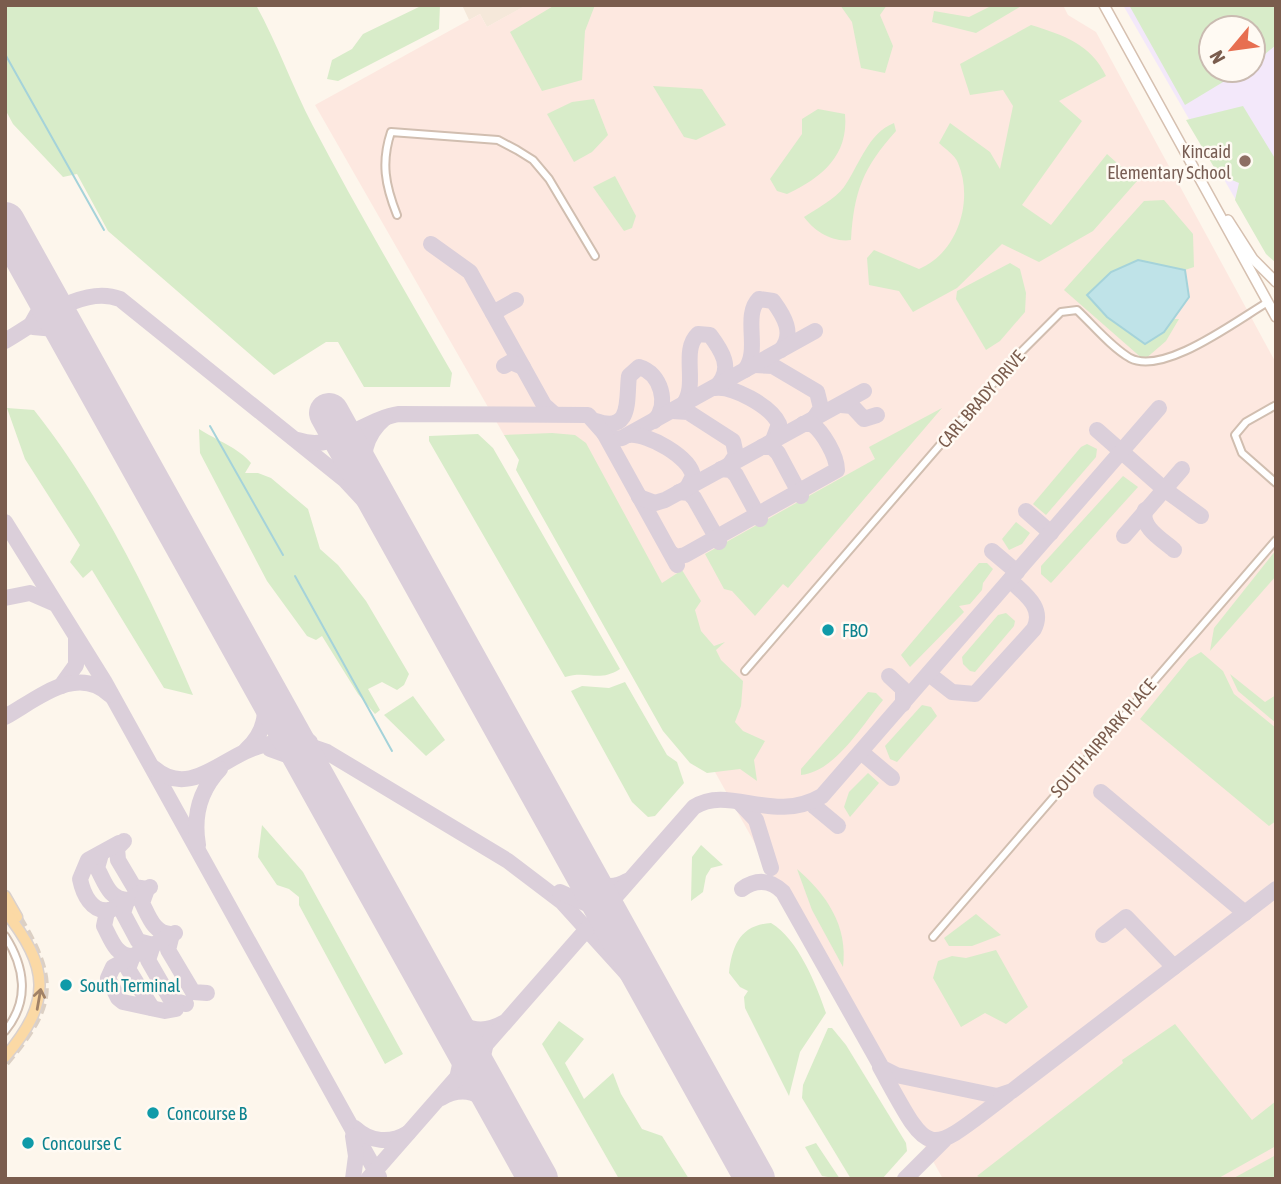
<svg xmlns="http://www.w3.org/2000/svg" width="1281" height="1184" viewBox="0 0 1281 1184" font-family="'Asap Condensed',sans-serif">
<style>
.residential{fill:#f5e8da}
.commercial{fill:#fde8e0}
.education{fill:#f3e8fa;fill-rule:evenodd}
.green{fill:#d8ecc9}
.water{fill:#bfe3e8;stroke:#a5d3da;stroke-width:2}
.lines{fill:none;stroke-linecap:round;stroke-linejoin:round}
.stream{stroke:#a5d3da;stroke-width:2}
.taxiway{stroke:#dbcfda;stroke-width:16}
.runway{stroke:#dbcfda;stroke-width:40}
.primary-tunnel{stroke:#dcd0c4;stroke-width:10;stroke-dasharray:10 5;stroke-linecap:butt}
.street-casing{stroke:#d1beb0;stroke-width:10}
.secondary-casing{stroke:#d6c0b0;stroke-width:12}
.primary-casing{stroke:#dad1cd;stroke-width:13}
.street{stroke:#fff;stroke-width:6}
.secondary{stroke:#fff;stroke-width:9}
.primary{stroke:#fbd9a5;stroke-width:10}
.oneway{stroke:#a18267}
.education-dot{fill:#8d6e63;stroke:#fffaf3;stroke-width:2.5}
.culture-dot{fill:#0f9aa8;stroke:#fffaf3;stroke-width:2.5}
.labels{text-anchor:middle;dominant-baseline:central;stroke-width:5;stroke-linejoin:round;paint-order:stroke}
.education-label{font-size:18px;fill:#785e54;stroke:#fffaf3;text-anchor:end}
.street-label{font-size:18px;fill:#7a5c4d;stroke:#fffaf3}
.culture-label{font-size:18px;fill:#0d838f;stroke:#fffaf3;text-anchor:start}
</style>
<rect width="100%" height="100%" fill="#fdf6ec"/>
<!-- residential -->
<path class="residential" d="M462 5H527L487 27 480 14 469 20Z"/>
<!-- commercial -->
<path class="commercial" d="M526 5H1063L1068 15 1096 32 1276 363V1170L1260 1179H943L692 731 690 648 504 435 315 105 480 14 487 27Z"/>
<!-- education -->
<path class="education" d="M1123 5H1276V261L1266 252ZM1211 28H1253V70H1211Z"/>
<!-- green -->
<g class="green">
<path d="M5 5H256C278 45 292 86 313 126 357 210 405 291 452 373L450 387H364L338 342H326L274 375 108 231 77 174 63 177 13 124 5 109Z"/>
<path d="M423 5H440L439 29 338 81 327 79 332 60 352 49 363 34Z"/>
<path d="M555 5H595L585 31 582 80 542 91 510 32Z"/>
<path d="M840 5H887L880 15 893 46 885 73 861 68 852 22Z"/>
<path d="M993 5H1023L976 33 932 22 934 11 969 17Z"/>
<path d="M1129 5H1276V45L1253 64V28H1211V70H1243L1185 105Z"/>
<path d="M1031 25C1063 35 1091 44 1106 76L1059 101 1082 121 1022 205 1051 225 1107 154 1137 181 1093 231 1039 262 1002 244 957 288 913 312 899 291 869 285 867 258 874 250 919 269C958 253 974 200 958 163 955 155 945 149 939 143L950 123 990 152 1000 169 1013 106 1003 90 970 95 960 64Z"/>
<path d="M653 86 702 89 726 125 696 140 684 137Z"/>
<path d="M594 99 608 135 592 152 574 162 547 114 572 102Z"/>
<path d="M1243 106 1276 160V263L1266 254 1235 200 1239 183 1218 174 1186 120Z"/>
<path d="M818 109 845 114C849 156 821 178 787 194L777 191 770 179 802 134V119Z"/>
<path d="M894 123 896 131C863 168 854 191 851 240 833 243 814 231 804 217 816 209 835 199 844 187 859 166 868 133 894 123Z"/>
<path d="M615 176 636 216 632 228 624 231 593 187Z"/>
<path d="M1164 200 1193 234 1194 267 1185 270 1138 260 1164 332 1173 319H1179L1166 341 1144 360 1064 290 1144 201Z"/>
<path d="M1010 263 1020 269 1026 293 1025 312 1000 341 986 350 956 299 957 291Z"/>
<path d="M7 408 34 410C98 490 153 601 193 695L164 688 92 570 83 578 70 562 80 545 25 459Z"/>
<path d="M942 408 788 588 783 584 755 616 732 591 724 589 705 554 875 459 869 447Z"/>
<path d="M199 429C216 440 239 448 251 463L245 473H258L271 478 308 509 320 549 338 565 366 601 409 674 404 685 397 690 382 682 368 689 380 710 375 714 358 694 322 636 316 640 307 636 267 581 200 453Z"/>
<path d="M552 433 575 435 586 443 662 583 682 570 701 601 695 610 701 631 714 646 725 642 716 650 721 660 743 681 741 706 735 722 743 731 765 741 754 760 757 781 740 769 707 773 690 763 663 731 516 470 519 460 504 435Z"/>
<path d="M478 434 493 448 620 669C598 683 588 670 565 677L429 441V436Z"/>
<path d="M1087 444 1097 449 1096 457 1046 515 1033 504 1081 447Z"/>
<path d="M1123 476 1138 487 1051 583 1041 574V566Z"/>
<path d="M1016 522 1030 533 1022 544 1009 550 1002 539Z"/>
<path d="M1276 550V576L1210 651 1214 628Z"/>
<path d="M979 563H987L993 569 983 583 982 590 970 604 959 606 964 612 910 667 901 655Z"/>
<path d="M1006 613 1015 621 1014 626 975 672 970 671 963 664 962 657 998 615Z"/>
<path d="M1201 652 1223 671 1234 694 1276 728V821L1269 826 1140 719 1189 659Z"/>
<path d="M1230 674 1265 702 1276 695V723L1238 691Z"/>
<path d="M625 682 667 755 677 762 684 783 655 816 648 817 632 802 571 691 582 686 609 688Z"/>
<path d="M868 692 876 693 883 700C863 724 835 772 801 775V769Z"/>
<path d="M413 696 445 740 426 756 384 715Z"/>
<path d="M922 705 931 707 937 716 897 762 890 759 885 746Z"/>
<path d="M868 773 879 783 850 817 844 807 849 792Z"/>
<path d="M262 825 303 872 403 1054 385 1064 299 905V897L289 889 277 885 258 857Z"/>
<path d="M701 845 723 865 711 868 706 876 703 892 691 901 692 857Z"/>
<path d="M797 869C827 895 848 926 843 967L812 910Z"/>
<path d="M976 914 1001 935 972 946H949L944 938Z"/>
<path d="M771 923C798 939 816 984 826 1013L800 1052 789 1096 745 1008 744 997 748 991 740 987 729 973C732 946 740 925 771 923Z"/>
<path d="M996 950 1028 1007 1006 1024 985 1013 961 1027 933 978 938 961 952 956 966 958Z"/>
<path d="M559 1021 584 1039 565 1063 584 1099 613 1073 621 1094 642 1129 662 1136 689 1179H619L542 1044Z"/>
<path d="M1175 1024 1252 1120 1276 1101V1146L1217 1179H983L977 1176 1123 1063 1122 1060Z"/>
<path d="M828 1028H832L846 1045 906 1143 907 1151 882 1179H851L802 1098 803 1085Z"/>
<path d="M816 1143 840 1179 822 1176 805 1147Z"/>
<path d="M1276 1155V1179H1232Z"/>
</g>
<!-- water -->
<path class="water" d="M1138 260 1185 270 1189 297 1164 332 1145 344 1107 317 1087 295 1111 272Z"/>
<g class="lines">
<!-- stream -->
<g class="stream">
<path d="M5 54 104 230"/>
<path d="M210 426 283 555"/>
<path d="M295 576 392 751"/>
</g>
<!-- taxiway -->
<g class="taxiway">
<path d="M431 244 470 272 544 405 553 413"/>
<path d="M493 313 516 300"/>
<path d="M31 325 41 307 39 284"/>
<path d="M33 327 55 329 74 345"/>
<path d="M5 341C37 323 82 284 120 299L345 480 396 535"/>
<path d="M755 365 773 366 817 392 821 408 815 417"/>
<path d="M504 366 511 362 523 367"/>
<path d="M745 370C761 350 742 316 759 299L773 301C784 316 795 334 781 350"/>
<path d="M714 388C732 385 771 406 779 424L773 440"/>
<path d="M683 405C699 385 680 351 698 334L710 335C722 351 733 368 718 385"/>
<path d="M841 405 852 406 864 419 877 415"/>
<path d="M672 411 688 412 733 441 736 455 730 464"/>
<path d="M596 421C633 434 626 398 629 376L639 367C661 373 670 405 654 421"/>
<path d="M1097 430 1164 489 1201 516"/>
<path d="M604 433 614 439 622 438 815 331"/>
<path d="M629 435C648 433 690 457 693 476L687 488"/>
<path d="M298 440C334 453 364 419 399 414L588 415 604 433 677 565"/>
<path d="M762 447H772L778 453 801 496"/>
<path d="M721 469 731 470 736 475 760 519"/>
<path d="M368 484C360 458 364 436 385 418"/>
<path d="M679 492 689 493 694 498 719 542"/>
<path d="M639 497 655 503 665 500 864 391"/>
<path d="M1145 510C1140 528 1163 540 1174 550"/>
<path d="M1026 511 1051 533"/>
<path d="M5 522 104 681 379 1177"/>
<path d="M1124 536 1182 469"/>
<path d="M992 551 1017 572"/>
<path d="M671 553 676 557 685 555 837 470C837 456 823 432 812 424H803"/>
<path d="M5 598 30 593 53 603"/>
<path d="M929 674 952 692 975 694 1034 629C1045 607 1024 594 1010 580"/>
<path d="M889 676 903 689V704"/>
<path d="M61 686 76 665V639"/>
<path d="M5 717C36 700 77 663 110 695"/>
<path d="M283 721 310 742"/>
<path d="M270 749 295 758 316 781"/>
<path d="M246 750C267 731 268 709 262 683"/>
<path d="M861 752 892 778"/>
<path d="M154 768C189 799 223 757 257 747 281 739 304 743 327 752L508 861 562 902 629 976 708 1095"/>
<path d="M1101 792 1245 913"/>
<path d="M740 803 756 820 771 868"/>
<path d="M814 806 838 826"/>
<path d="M124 841 117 848 118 860 134 887 147 889"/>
<path d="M198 845C193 816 200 790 220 769"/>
<path d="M101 854 97 868C105 882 109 900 128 900"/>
<path d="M583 870C595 885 609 891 627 881"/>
<path d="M150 887 127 901 123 913 138 941 153 945 148 960 171 1000 186 1004"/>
<path d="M147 889 142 903C149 917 155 935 172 934L168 950 193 992 207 993"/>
<path d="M742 889C756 879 770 879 783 892L882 1068 896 1075 997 1096 1012 1091 1276 889"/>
<path d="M560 892 587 904 610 898"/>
<path d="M127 901 107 912 104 926C111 939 116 957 133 956L128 969 152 1008"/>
<path d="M109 910C92 913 83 894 80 879L88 860 119 843"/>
<path d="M613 925 610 909 614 897"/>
<path d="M175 933 113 967 108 978 118 998 123 1002 165 1011 176 1009"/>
<path d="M1103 935 1126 917 1174 967"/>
<path d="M444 1010C461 1028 480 1036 503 1023"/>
<path d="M457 1034 462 1056 458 1074"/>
<path d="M485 1047 481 1065 486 1086"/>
<path d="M880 1067C932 1161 924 1158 1008 1094"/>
<path d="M441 1098C463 1085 481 1093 499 1109"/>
<path d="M355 1128C370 1142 390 1144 408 1133"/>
<path d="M353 1179 356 1156 353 1136"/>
<path d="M368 1179 694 807C730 784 772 825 822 796L1159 408"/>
<path d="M905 1179 944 1140"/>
</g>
<!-- runway -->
<g class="runway">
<path d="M5 222 538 1179"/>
<path d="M329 413 755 1179"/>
</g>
<!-- primary-tunnel -->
<path class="primary-tunnel" d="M5 1062C53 1005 56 982 17 917"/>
<!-- street casing -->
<g class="street-casing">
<g id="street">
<path d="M397 215C385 185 381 162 391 132L498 140 517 150 533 160 549 179 595 256"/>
<path d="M1276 405 1246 422 1235 435 1242 453 1276 483"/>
<path d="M745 671 1015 358 1061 312 1077 310C1093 325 1111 347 1130 358 1164 376 1237 320 1268 302"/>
<path d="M5 936C25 967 30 1001 5 1031"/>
<path d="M933 937 1276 540"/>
</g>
</g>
<!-- secondary casing -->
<g class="secondary-casing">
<g id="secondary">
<path d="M1104 5 1276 317"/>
<path d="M1228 220 1253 259 1276 282"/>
</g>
</g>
<!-- primary casing -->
<g class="primary-casing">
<g id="primary">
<path d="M5 896 17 917"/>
<path d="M5 911C49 967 53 1001 5 1057"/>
</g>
</g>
<!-- street -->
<use href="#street" class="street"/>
<!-- secondary -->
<use href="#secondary" class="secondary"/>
<!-- primary -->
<use href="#primary" class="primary"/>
</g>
<!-- one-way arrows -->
<defs><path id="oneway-shaft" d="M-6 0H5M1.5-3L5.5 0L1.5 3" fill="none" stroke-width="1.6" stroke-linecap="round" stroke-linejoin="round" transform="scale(1.75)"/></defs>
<use class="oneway" href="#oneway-shaft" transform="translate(39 999) rotate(-80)"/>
<!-- markers -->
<circle class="education-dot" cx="1245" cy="161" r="7"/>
<g class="culture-dot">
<circle cx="828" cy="630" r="7"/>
<circle cx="66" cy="985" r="7"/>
<circle cx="153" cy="1113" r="7"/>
<circle cx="28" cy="1143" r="7"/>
</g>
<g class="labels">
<!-- education labels -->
<g class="education-label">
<text x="1231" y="151">Kincaid<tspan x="1231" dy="21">Elementary School</tspan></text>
</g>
<!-- street labels -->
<g class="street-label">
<text transform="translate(981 399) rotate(-49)">CARL BRADY DRIVE</text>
<text transform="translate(1103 738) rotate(-49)">SOUTH AIRPARK PLACE</text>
</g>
<!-- culture labels -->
<g class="culture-label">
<text x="842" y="630">FBO</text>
<text x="80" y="985">South Terminal</text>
<text x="167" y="1113">Concourse B</text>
<text x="42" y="1143">Concourse C</text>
</g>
</g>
<!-- border -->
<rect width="1281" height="1184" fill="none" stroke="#7a5c4d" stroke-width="14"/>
<!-- north arrow -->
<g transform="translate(1232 49) rotate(241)"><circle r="33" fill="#fffaf3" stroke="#cabbb1" stroke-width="2"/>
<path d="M0-5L12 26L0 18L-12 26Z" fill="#e76f51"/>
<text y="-10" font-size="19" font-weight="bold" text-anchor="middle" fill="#7a5c4d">N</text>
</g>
</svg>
